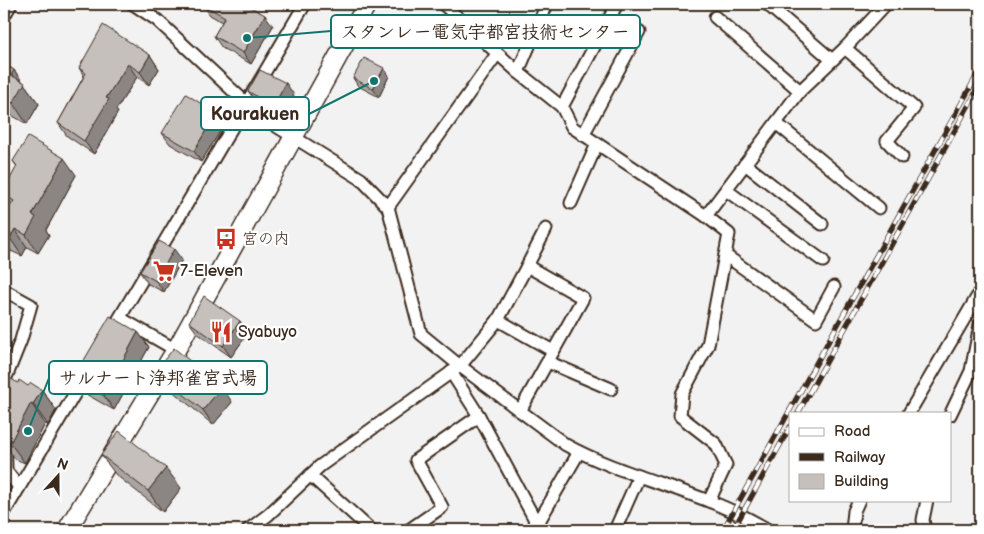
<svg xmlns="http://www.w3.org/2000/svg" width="984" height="534" viewBox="0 0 984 534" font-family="'Balsamiq Sans','Klee One',sans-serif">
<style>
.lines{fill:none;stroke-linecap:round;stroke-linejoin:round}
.minor-casing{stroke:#3b2a1e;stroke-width:15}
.trunk-casing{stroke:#3b2a1e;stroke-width:21}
.minor{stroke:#fff;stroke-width:11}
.trunk{stroke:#fff;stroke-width:18}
.rail-casing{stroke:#3b2a1e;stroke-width:5.5}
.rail{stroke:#fff;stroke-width:4;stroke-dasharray:11;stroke-linecap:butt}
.wall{fill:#aaa5a3;stroke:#3b2a1e}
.shaded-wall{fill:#8b8684;stroke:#3b2a1e}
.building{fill:#c6c0bd;stroke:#3b2a1e}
.labels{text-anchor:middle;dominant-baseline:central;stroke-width:4.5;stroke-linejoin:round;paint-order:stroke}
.poi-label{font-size:16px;fill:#3b2a1e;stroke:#fff;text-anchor:start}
.leader{fill:none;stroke:#0f766e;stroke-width:2}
.callout-dot{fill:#0f766e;stroke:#fff;stroke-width:2}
.callout{fill:#fff;stroke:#0f766e;stroke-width:2}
.callout-label{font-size:18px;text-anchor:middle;font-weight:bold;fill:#3b2a1e}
</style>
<rect width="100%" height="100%" fill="#f3f2f2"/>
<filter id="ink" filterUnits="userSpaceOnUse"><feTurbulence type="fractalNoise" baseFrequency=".02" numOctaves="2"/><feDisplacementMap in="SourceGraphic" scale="10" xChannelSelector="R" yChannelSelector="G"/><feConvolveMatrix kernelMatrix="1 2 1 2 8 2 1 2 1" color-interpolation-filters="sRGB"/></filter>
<g filter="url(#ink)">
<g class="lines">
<!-- minor casing -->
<g class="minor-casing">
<g id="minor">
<path d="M133 4 157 20 260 116 361 179 388 207 421 334 460 366 566 445C630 480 705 491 768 530"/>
<path d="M443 4 518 72 562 107 572 127 706 216 729 234 708 345 682 394 680 416 716 444 726 465 709 501"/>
<path d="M767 4 832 60"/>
<path d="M4 16 11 4"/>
<path d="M715 17 800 91"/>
<path d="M845 48 914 108 887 141 902 157"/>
<path d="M518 72 547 4"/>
<path d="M562 107 617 4"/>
<path d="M776 123 879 208"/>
<path d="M583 135 639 32"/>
<path d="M745 164 822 224"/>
<path d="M726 190 823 261"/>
<path d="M571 203 597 144"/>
<path d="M388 207 497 54"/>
<path d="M706 216 800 91 845 48 886 4"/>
<path d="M725 255 816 320 834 287"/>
<path d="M4 290 31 305 21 340 5 380V390"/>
<path d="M120 318 176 350"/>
<path d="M498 320 553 351"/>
<path d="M110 334 305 4"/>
<path d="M548 362 611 389"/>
<path d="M451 372 479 416 534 518 536 530"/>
<path d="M520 411 583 298 527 266 546 229"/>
<path d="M909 413 980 292"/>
<path d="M950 415 971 371 980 325"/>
<path d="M5 431 6 471 19 487"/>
<path d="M310 475 371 530"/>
<path d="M4 513 87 373"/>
<path d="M248 530 268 515 320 466 460 366 498 320 527 266"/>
<path d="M409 530 442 507 416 460 479 416"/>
<path d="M534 530 579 452"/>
<path d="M615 530 639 476"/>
<path d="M852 530 854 511 859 500"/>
<path d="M925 530 923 520 927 500"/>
</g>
</g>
<!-- trunk casing -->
<g class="trunk-casing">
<path id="trunk" d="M67 530 176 350 367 4"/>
</g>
<!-- minor -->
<use href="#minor" class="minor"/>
<!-- trunk -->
<use href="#trunk" class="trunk"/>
<!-- rail casing -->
<g class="rail-casing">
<g id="rail">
<path d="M798 413 980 85"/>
<path d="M723 530 980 70"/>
<path d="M733 530 790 427"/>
</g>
</g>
<!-- rail -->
<use href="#rail" class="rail"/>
</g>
<!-- wall -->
<g class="wall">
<path d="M202 4 248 6 273 26 251 64 222 48 214 36 222 22 210 15Z"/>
<path d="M150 55 159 69 149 85 137 77 116 110 118 112 94 154 67 136 58 123 84 76 79 68Z"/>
<path d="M4 64 14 70 39 104 27 124 4 111Z"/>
<path d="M384 68 389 76 379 97 358 86 353 78Z"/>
<path d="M248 91 294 95 281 118 256 102Z"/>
<path d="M216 113 224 125 201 162 170 144 162 133Z"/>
<path d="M13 161 76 175 46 230 49 235 38 253 27 247 22 256 11 251 7 257 4 255V215L11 206 4 195V190L17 167Z"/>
<path d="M182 260 164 292 148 284 140 272Z"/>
<path d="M189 322 248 333 231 357 197 333Z"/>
<path d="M138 332 149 347 114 410 84 393 73 379Z"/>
<path d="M160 365 232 402 213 425 170 389 160 375 163 370Z"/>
<path d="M4 380 42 390 56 410 48 425 45 424 25 463 15 459 4 443V404L5 403 4 401Z"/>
<path d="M101 455 181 488 163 512 116 475Z"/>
</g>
<!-- shaded-wall -->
<g class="shaded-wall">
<path d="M265 15 273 26 251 64 243 53Z"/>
<path d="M150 55 159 69 149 85 140 72Z"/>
<path d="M128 64 137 77 116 110 118 112 94 154 84 141 106 98Z"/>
<path d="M384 68 389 76 379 97 373 89Z"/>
<path d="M14 70 39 104 27 124 13 103 11 75Z"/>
<path d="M286 83 294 95 281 118 273 107Z"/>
<path d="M216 113 224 125 201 162 194 151Z"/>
<path d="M4 157 7 162 4 168Z"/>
<path d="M64 158 76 175 46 230 49 235 38 253 26 235 32 215Z"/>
<path d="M15 229 27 247 22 256 10 238Z"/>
<path d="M4 240 11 251 7 257 4 252Z"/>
<path d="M174 249 182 260 164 292 156 281Z"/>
<path d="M240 321 248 333 231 357 223 346Z"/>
<path d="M138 332 149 347 114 410 104 396Z"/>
<path d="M222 387 232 402 213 425 203 410Z"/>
<path d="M42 390 56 410 48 425 33 404Z"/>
<path d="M31 403 45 424 25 463 10 443Z"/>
<path d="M166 468 181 488 163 512 148 491Z"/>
</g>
<!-- building -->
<g class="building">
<path d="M202 4H245L265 15 243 53 214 36 225 17Z"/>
<path d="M103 25 150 55 140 72 128 64 106 98 109 99 84 141 58 123 86 73 79 68Z"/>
<path d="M364 58 384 68 373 89 353 78Z"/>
<path d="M4 64 14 70 11 75 25 83 13 103 4 98Z"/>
<path d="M260 70 286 83 273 107 248 91Z"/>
<path d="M186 94 216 113 194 151 162 133Z"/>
<path d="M28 137 64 158 32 215 36 217 26 235 15 229 10 238 4 235V215L14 201 4 194V190L17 166 13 161Z"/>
<path d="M159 241 174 249 156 281 140 272Z"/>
<path d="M204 296 240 321 223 346 189 322Z"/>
<path d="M110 316 138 332 104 396 73 379Z"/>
<path d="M174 348 222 387 203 410 160 375 164 369 160 365Z"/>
<path d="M6 376 18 383 19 380 28 386 31 383 42 390 33 404 31 403 10 443 4 440V404L6 400 4 398V380Z"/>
<path d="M119 431 166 468 148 491 101 455Z"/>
</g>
</g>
<!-- icons -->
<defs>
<g id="bus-bare" transform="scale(1.725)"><path d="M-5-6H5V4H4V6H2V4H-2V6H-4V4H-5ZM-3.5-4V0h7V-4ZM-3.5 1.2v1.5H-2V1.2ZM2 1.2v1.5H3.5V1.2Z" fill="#c8321e" stroke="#fff" stroke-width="2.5" paint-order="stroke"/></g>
<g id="supermarket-bare" transform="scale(1.725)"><path d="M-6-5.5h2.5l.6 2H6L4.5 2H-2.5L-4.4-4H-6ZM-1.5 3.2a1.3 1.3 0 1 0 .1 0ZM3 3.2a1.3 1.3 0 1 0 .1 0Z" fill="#c8321e" stroke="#fff" stroke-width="2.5" paint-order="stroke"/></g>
<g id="restaurant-bare" transform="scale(1.725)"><path d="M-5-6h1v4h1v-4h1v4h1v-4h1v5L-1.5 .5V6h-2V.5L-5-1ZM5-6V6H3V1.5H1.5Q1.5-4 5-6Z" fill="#c8321e" stroke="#fff" stroke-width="2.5" paint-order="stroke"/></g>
</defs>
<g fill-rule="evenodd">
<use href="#bus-bare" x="226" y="239"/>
<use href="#supermarket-bare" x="164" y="271"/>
<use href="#restaurant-bare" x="221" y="332"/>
</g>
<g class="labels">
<!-- poi labels -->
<g class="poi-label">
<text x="242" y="239">宮の内</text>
<text x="180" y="271">7-Eleven</text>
<text x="238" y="332">Syabuyo</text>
</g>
</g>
<!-- callouts -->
<path class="leader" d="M247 38L331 31M374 81L309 114M28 431L49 378"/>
<g class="callout-dot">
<circle cx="247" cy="38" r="5"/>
<circle cx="374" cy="81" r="5"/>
<circle cx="28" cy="431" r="5"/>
</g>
<g class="callout">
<rect x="331" y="15" width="309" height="33" rx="5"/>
<rect x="201" y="97" width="108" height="33" rx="5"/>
<rect x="49" y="361" width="218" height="33" rx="5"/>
</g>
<g class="callout-label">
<text x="485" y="38">スタンレー電気宇都宮技術センター</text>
<text x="255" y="120">Kourakuen</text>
<text x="158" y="384">サルナート浄邦雀宮式場</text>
</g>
<!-- margin -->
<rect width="984" height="534" fill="none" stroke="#fff" stroke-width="20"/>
<rect x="10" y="10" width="964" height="514" fill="none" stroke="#3b2a1e" stroke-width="2" filter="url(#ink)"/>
<!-- legend -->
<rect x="789" y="412" width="162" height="90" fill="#ffffff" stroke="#b1aaa5"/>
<rect x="799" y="428" width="25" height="8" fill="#ffffff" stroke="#b1aaa5"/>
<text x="834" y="436" font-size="15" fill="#3b2a1e">Road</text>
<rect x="799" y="453" width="25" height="8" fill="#3b2a1e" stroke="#b1aaa5"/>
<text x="834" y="462" font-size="15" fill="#3b2a1e">Railway</text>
<rect x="799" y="474" width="25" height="15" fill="#c6c0bd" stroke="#b1aaa5"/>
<text x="834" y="486" font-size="15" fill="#3b2a1e">Building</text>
<!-- north arrow -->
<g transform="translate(58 476) rotate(21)" stroke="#ffffff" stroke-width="4" paint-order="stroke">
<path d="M0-4L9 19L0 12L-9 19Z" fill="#3b2a1e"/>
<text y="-8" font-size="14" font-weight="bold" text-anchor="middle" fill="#3b2a1e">N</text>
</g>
</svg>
